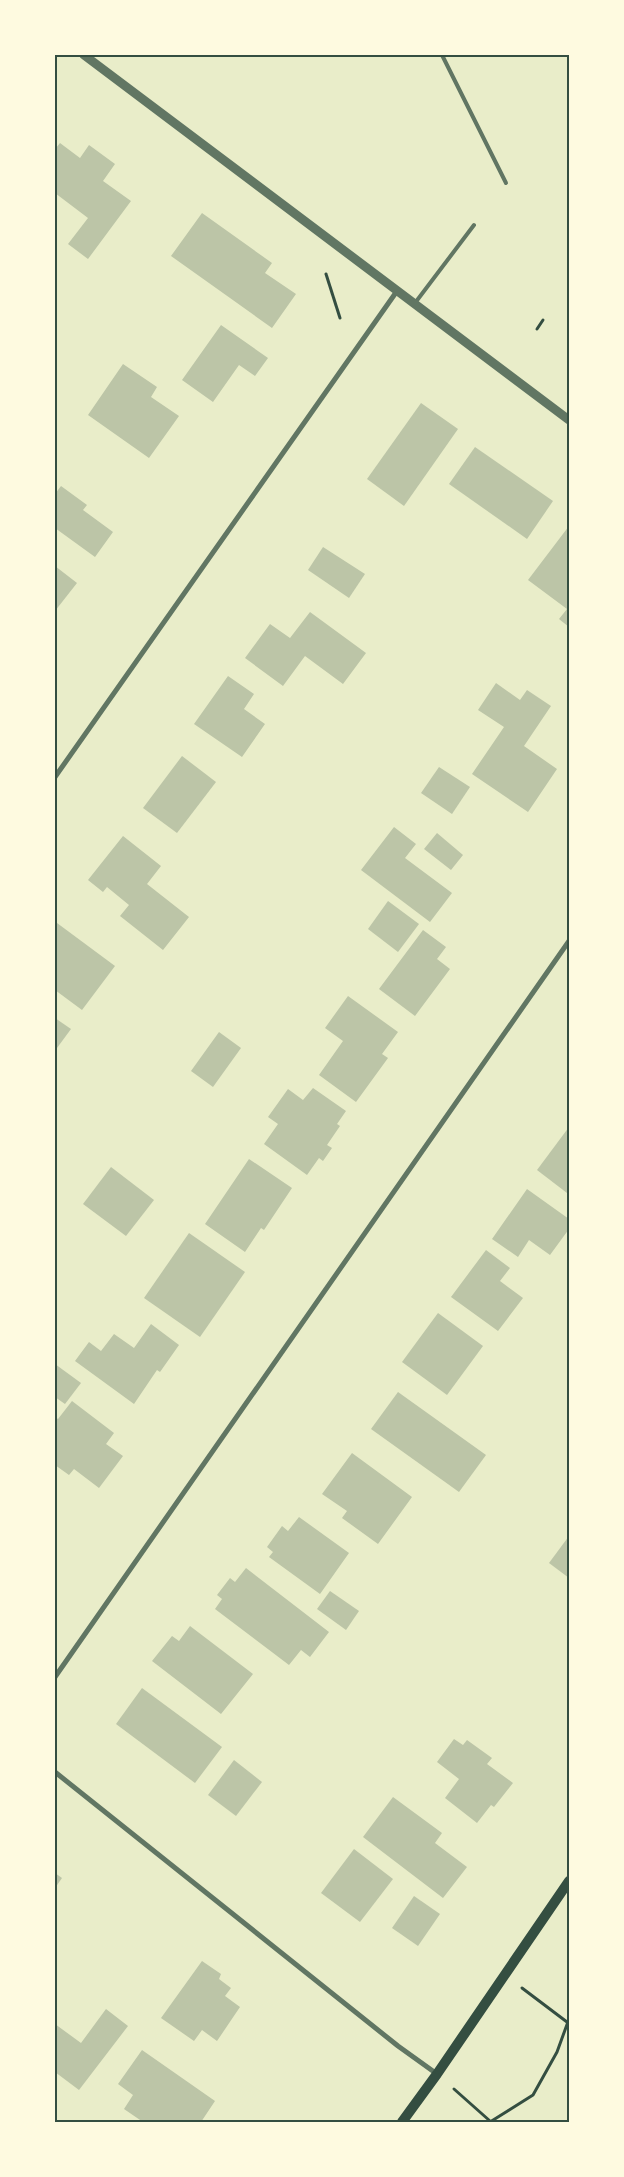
<svg xmlns="http://www.w3.org/2000/svg" width="624" height="2177" viewBox="0 0 624 2177" font-family="Commissioner,sans-serif">
<rect width="100%" height="100%" fill="#e9edc9"/>
<!-- building -->
<g fill="#bcc5a7">
<path d="M60 143 80 158 89 145 115 164 103 181 131 201 88 259 68 244 88 218 55 193V147L56 148Z"/>
<path d="M202 213 272 263 265 273 296 294 272 328 171 256Z"/>
<path d="M221 325 268 358 255 376 239 365 213 402 182 380Z"/>
<path d="M123 364 157 387 151 397 179 416 149 458 88 415Z"/>
<path d="M421 403 458 429 404 506 367 479Z"/>
<path d="M475 447 553 501 527 539 449 484Z"/>
<path d="M61 486 87 505 83 510 113 532 95 557 55 528V494Z"/>
<path d="M569 526V627L559 619 567 609 528 580Z"/>
<path d="M323 547 365 574 349 598 308 570Z"/>
<path d="M55 566 77 583 55 611Z"/>
<path d="M310 612 366 653 343 684 305 656 283 686 245 658 270 624 290 638Z"/>
<path d="M228 676 254 694 244 709 265 724 242 757 194 724Z"/>
<path d="M496 683 520 700 527 690 551 706 524 746 557 769 528 812 472 774 504 727 478 710Z"/>
<path d="M182 756 216 782 177 833 143 808Z"/>
<path d="M439 767 470 787 452 814 421 793Z"/>
<path d="M394 827 416 844 405 858 452 893 430 922 361 870Z"/>
<path d="M437 833 463 855 451 870 424 849Z"/>
<path d="M123 836 161 866 147 884 189 917 163 950 120 916 129 905 107 887 103 892 88 880Z"/>
<path d="M388 901 419 924 398 952 368 929Z"/>
<path d="M57 923 115 966 82 1010 55 990V925Z"/>
<path d="M423 930 446 947 437 959 450 969 415 1016 379 989Z"/>
<path d="M348 996 398 1032 382 1054 388 1058 356 1102 319 1075 343 1041 325 1028Z"/>
<path d="M55 1018 71 1029 57 1048 55 1046Z"/>
<path d="M219 1032 241 1048 213 1087 191 1071Z"/>
<path d="M313 1088 346 1111 337 1124 340 1126 327 1145 332 1148 323 1161 319 1158 307 1175 264 1144 278 1124 268 1117 288 1089 303 1100Z"/>
<path d="M569 1127V1189L567 1193 537 1170Z"/>
<path d="M249 1159 292 1188 264 1230 261 1228 245 1252 205 1224Z"/>
<path d="M111 1167 154 1200 126 1236 83 1204Z"/>
<path d="M527 1189 569 1219V1229L550 1255 529 1240 518 1257 492 1239Z"/>
<path d="M189 1233 245 1272 200 1337 144 1298Z"/>
<path d="M486 1250 510 1268 500 1281 523 1298 498 1331 451 1297Z"/>
<path d="M438 1313 483 1346 447 1395 402 1362Z"/>
<path d="M151 1324 179 1345 160 1372 157 1370 134 1404 75 1361 89 1342 101 1351 114 1334 134 1348Z"/>
<path d="M55 1364 81 1383 65 1404 55 1397Z"/>
<path d="M398 1392 486 1455 459 1492 371 1429Z"/>
<path d="M72 1401 114 1433 106 1444 123 1456 99 1488 74 1469 69 1475 55 1465V1417L58 1419Z"/>
<path d="M352 1453 412 1497 378 1544 342 1518 347 1511 322 1494Z"/>
<path d="M299 1517 349 1553 320 1594 269 1557 273 1552 267 1547 282 1526 288 1531Z"/>
<path d="M569 1536V1578L549 1563Z"/>
<path d="M246 1568 329 1632 310 1657 301 1650 289 1665 215 1609 222 1599 217 1595 230 1578 235 1582Z"/>
<path d="M330 1591 359 1611 346 1630 317 1609Z"/>
<path d="M190 1626 253 1674 221 1714 152 1661 172 1636 179 1641Z"/>
<path d="M142 1688 222 1747 195 1783 116 1724Z"/>
<path d="M454 1739 463 1745 467 1740 492 1758 487 1764 513 1783 494 1807 491 1805 477 1823 445 1798 459 1779 437 1762Z"/>
<path d="M234 1760 262 1782 236 1816 208 1795Z"/>
<path d="M393 1797 442 1833 435 1843 467 1867 443 1898 363 1837Z"/>
<path d="M354 1849 393 1879 360 1922 321 1893Z"/>
<path d="M55 1873 62 1878 55 1888Z"/>
<path d="M414 1896 440 1914 418 1946 392 1928Z"/>
<path d="M202 1961 221 1974 219 1979 231 1988 225 1996 240 2007 217 2041 202 2030 194 2041 161 2018Z"/>
<path d="M106 2009 128 2026 79 2090 55 2072V2024L81 2043Z"/>
<path d="M142 2050 215 2101 201 2122H143L124 2109 133 2095 118 2084Z"/>
</g>
<g fill="none" stroke-linecap="round" stroke-linejoin="round">
<!-- path -->
<g stroke="#344e41" stroke-width="3">
<path d="M326 274 340 318"/>
<path d="M537 329 543 320"/>
<path d="M522 1988 567 2022"/>
<path d="M454 2089 490 2121"/>
<path d="M490 2122 533 2095 557 2052 569 2019"/>
</g>
<!-- service -->
<g stroke="#617663" stroke-width="4">
<path d="M442 55 506 183"/>
<path d="M415 303 474 225"/>
</g>
<!-- minor -->
<g stroke="#617663" stroke-width="5">
<path d="M55 777 397 291"/>
<path d="M55 1677 569 941"/>
<path d="M55 1772 398 2046 437 2074"/>
</g>
<!-- tertiary -->
<path stroke="#617663" stroke-width="9" d="M84 55 569 420"/>
<!-- secondary -->
<path stroke="#344e41" stroke-width="10" d="M402 2122 437 2074 569 1881"/>
</g>
<!-- border -->
<rect width="624" height="2177" fill="none" stroke="#fefae0" stroke-width="112"/>
<rect x="56" y="56" width="512" height="2065" fill="none" stroke="#344e41" stroke-width="2"/>
</svg>
